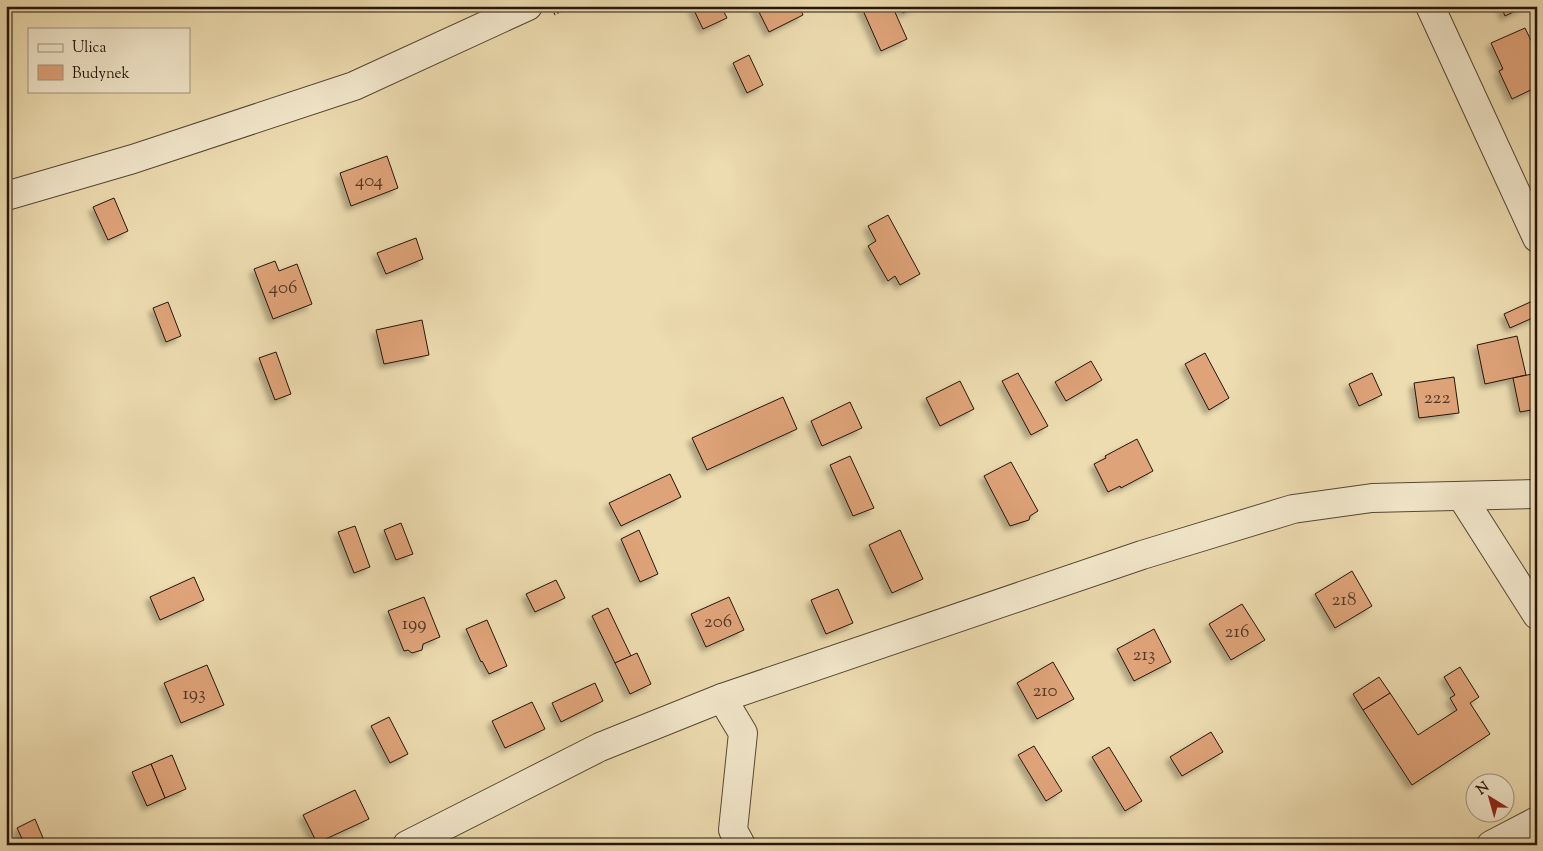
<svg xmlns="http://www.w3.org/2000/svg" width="1543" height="851" viewBox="0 0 1543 851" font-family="'Sorts Mill Goudy',serif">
<defs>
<filter id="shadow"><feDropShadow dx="-4.5" dy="4.5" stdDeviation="2.5" flood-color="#0004"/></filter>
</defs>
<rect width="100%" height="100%" fill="#eddcb0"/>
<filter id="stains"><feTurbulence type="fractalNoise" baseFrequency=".004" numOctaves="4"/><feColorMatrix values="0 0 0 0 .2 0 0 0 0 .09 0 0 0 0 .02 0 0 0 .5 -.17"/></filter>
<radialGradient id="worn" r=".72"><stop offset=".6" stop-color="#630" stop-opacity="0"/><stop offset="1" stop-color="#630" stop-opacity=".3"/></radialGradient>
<!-- building -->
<g fill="#dfa379" stroke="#24150b" filter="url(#shadow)">
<path d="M692 6H721L727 18 703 29Z"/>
<path d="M756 6H799L803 15 769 32Z"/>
<path d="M861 6H917L903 13 900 7 894 10 907 39 881 51Z"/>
<path d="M1501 6H1526L1505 16Z"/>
<path d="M1525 28 1537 53V87L1512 99 1499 71 1503 69 1491 43Z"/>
<path d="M749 55 763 85 747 93 733 63Z"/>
<path d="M387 156 398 188 351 206 340 173Z"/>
<path d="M114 198 128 231 108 240 93 207Z"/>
<path d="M888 215 920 274 900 285 895 276 888 281 868 246 876 241 868 226Z"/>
<path d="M416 238 423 259 386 274 377 253Z"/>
<path d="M275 261 279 271 297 264 312 304 273 319 254 269Z"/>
<path d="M1537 299V316L1510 328 1504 314Z"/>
<path d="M168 302 181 336 166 342 153 308Z"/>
<path d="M422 320 429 355 384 364 376 330Z"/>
<path d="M1517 336 1526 375 1485 384 1477 345Z"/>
<path d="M276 352 291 394 275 400 259 358Z"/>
<path d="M1205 353 1229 398 1209 410 1185 364Z"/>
<path d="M1091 361 1102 380 1066 401 1055 382Z"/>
<path d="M1018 373 1048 426 1031 435 1002 381Z"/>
<path d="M1372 373 1382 395 1359 406 1349 384Z"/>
<path d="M1537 373V409L1520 412 1513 378Z"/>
<path d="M1454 377 1459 413 1419 418 1414 383Z"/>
<path d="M960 381 974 409 940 426 926 398Z"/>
<path d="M783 397 797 429 707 470 692 438Z"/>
<path d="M850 402 862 428 822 446 811 421Z"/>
<path d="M1137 439 1153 471 1121 488 1120 486 1108 492 1094 464 1106 458 1105 456Z"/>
<path d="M850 456 874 508 853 516 830 465Z"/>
<path d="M1011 462 1038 511 1030 516 1029 520 1010 526 984 476Z"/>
<path d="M670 474 681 497 621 526 609 503Z"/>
<path d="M401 523 413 554 396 560 384 530Z"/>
<path d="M355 526 370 567 354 573 338 532Z"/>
<path d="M639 530 658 574 640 582 621 539Z"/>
<path d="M900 530 923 579 892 593 869 545Z"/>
<path d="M1352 571 1372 606 1335 628 1315 594Z"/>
<path d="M194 577 204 600 160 620 150 597Z"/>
<path d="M556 580 565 598 535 612 526 594Z"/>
<path d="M838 589 853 623 826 634 811 600Z"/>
<path d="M424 597 440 637 423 644 422 650 412 653 408 650 404 651 388 611Z"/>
<path d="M729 597 744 630 706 647 691 614Z"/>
<path d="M1242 604 1265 640 1231 660 1209 624Z"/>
<path d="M608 608 631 656 615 663 592 616Z"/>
<path d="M487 620 507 666 489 674 482 661 481 662 466 629Z"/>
<path d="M1154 629 1171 662 1134 681 1117 649Z"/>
<path d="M637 653 651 684 630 694 615 663Z"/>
<path d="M1053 662 1074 699 1037 719 1017 683Z"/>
<path d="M207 665 224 705 181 723 164 683Z"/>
<path d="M1460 667 1479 697 1470 703 1490 734 1412 785 1363 710 1390 693 1418 735 1457 710 1450 698 1455 695 1444 677Z"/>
<path d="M1379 677 1390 693 1363 710 1353 694Z"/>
<path d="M595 683 603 701 561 722 552 703Z"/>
<path d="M532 702 545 729 505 748 492 721Z"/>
<path d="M389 717 408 754 390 763 371 726Z"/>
<path d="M1211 732 1223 752 1182 776 1170 757Z"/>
<path d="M1034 746 1062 791 1046 801 1018 755Z"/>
<path d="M1109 747 1142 801 1125 811 1092 757Z"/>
<path d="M172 755 186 789 165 798 151 764Z"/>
<path d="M151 764 165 798 147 806 132 772Z"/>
<path d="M355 790 369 819 317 843 303 815Z"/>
<path d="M35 819 46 845H25L17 828Z"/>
</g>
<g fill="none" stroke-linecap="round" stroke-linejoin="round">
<!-- minor casing -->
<g stroke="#564734" stroke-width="30">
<g id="minor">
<path d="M1430 6 1537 238"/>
<path d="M6 196 133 159 354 86 528 6"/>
<path d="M1462 497 1537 615"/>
<path d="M722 698 743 733 733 830 741 845"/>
<path d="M407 845 600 747 722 698 1142 555 1293 509 1372 498 1537 494"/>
<path d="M1491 845 1537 821"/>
</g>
</g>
<!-- path -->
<path stroke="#24150b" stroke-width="3" stroke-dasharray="1 2.5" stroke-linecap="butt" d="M554 14 572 6"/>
<!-- minor -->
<use href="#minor" stroke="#f3e8cc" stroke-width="28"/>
</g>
<g text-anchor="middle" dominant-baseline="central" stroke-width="5" stroke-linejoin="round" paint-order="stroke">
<!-- number labels -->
<g font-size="19" fill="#533826">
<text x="369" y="181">404</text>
<text x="283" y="288">406</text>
<text x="1437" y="398">222</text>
<text x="1344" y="600">218</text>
<text x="718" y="622">206</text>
<text x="414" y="624">199</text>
<text x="1237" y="632">216</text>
<text x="1144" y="655">213</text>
<text x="1045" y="691">210</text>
<text x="194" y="694">193</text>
</g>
</g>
<!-- margin -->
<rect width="1543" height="851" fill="none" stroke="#eddcb0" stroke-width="25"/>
<rect x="8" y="8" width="1528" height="836" fill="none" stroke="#24150b" stroke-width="2.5"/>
<rect x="12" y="12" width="1518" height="826" fill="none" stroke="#24150b"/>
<!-- legend -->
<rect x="28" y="28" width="162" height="65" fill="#f3e8cc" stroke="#a0947f"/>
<rect x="38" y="44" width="25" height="8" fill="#f3e8cc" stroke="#a0947f"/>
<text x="72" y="52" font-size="15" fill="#24150b">Ulica</text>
<rect x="38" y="65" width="25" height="15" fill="#dfa379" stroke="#a0947f"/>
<text x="72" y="78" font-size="15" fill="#24150b">Budynek</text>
<!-- north arrow -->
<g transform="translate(1490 798) rotate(323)"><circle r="24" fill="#f3e8cc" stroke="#a0947f"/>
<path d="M0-4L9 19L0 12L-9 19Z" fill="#8f2418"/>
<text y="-8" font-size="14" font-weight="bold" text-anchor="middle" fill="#24150b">N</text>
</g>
<rect width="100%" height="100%" filter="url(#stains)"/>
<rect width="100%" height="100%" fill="url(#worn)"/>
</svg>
